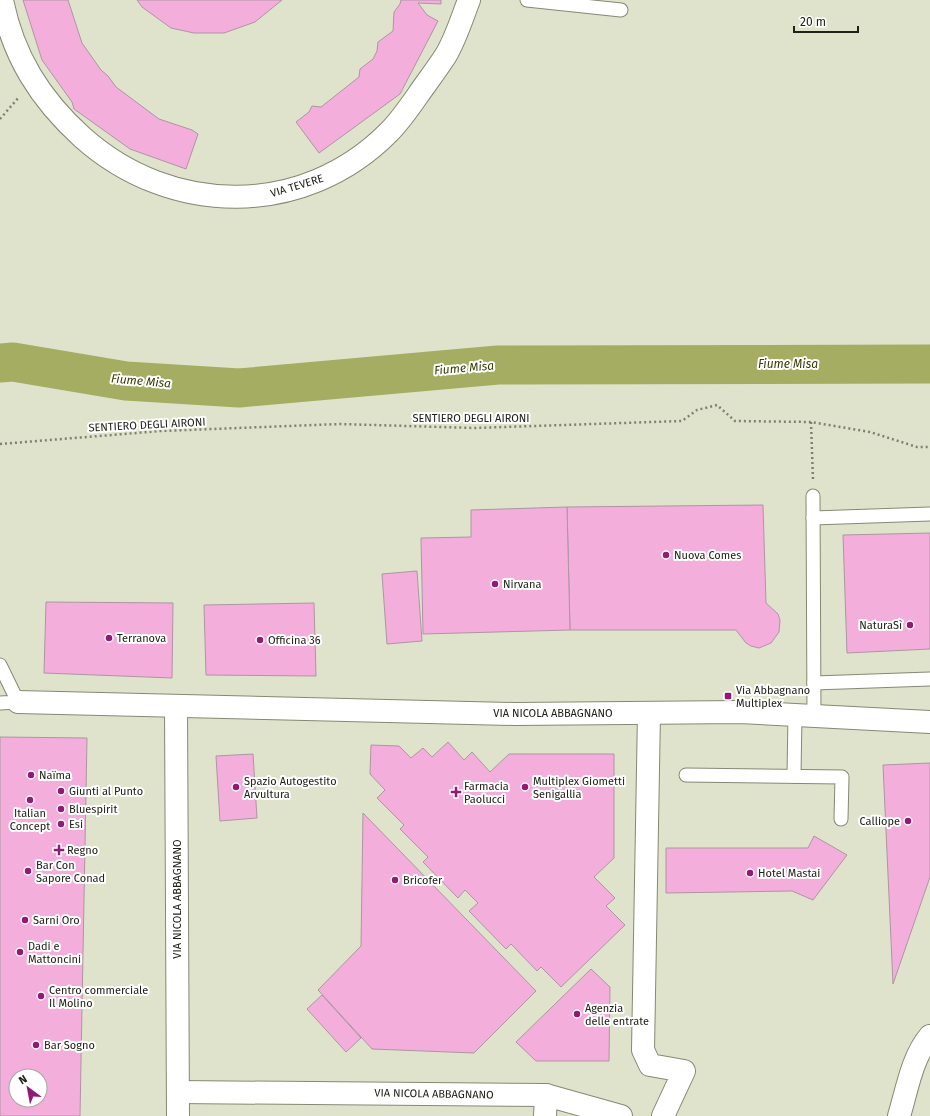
<svg xmlns="http://www.w3.org/2000/svg" width="930" height="1116" viewBox="0 0 930 1116" font-family="'Fira Sans',sans-serif">
<rect width="100%" height="100%" fill="#dfe3cb"/>
<g fill="none" stroke-linecap="round" stroke-linejoin="round">
<!-- river -->
<path stroke="#a4ad61" stroke-width="39" d="M0 363 13 362 126 381 239 388 498 365 930 364"/>
</g>
<!-- building -->
<g fill="#f4aedc" stroke="#ac96a3" fill-rule="evenodd">
<path d="M23 0H68L82 43 101 70 108 76 116 87 159 119 192 130 198 134 186 169 130 149 74 109 72 102 42 60Z"/>
<path d="M137 0H282L255 22 224 33H194L171 28 142 7Z"/>
<path d="M401 0H441V4L418 3 427 15 438 21 400 94 319 153 296 122 309 112 312 106 321 107 359 77 360 69 373 59 377 51 378 42 393 31 394 12 400 4Z"/>
<path d="M763 505 766 603 778 614 780 620 779 632 771 643 759 648 751 646 746 643 736 630H570L567 507Z"/>
<path d="M567 507 570 630 423 634 421 538 471 537V510Z"/>
<path d="M930 533V649L847 653 843 535Z"/>
<path d="M417 571 422 641 387 644 382 574Z"/>
<path d="M46 602 173 603 172 678 44 673Z"/>
<path d="M314 603 316 676 206 675 204 605Z"/>
<path d="M0 737 87 738 80 1116H0ZM16 1076H40V1100H16Z"/>
<path d="M448 742 464 760 472 752 490 772 509 754H614V858L594 877 615 898 606 906 625 925 561 987 541 967 537 971 511 944 506 949 469 911 478 903 465 890 458 898 423 862 428 857 400 829 404 825 377 798 385 790 370 774 371 745 399 746 411 758 423 748 432 757Z"/>
<path d="M253 754 257 818 220 821 216 756Z"/>
<path d="M930 763V877L893 984 883 765Z"/>
<path d="M363 813 536 991 474 1053 372 1049 318 990 361 946Z"/>
<path d="M814 836 847 855 813 900 792 891 666 893V848H808Z"/>
<path d="M591 969 610 987 609 1061H536L516 1042Z"/>
<path d="M322 995 361 1038 346 1052 307 1009Z"/>
</g>
<g fill="none" stroke-linecap="round" stroke-linejoin="round">
<!-- lane casing -->
<g stroke="#858973" stroke-width="15">
<g id="lane">
<path d="M527 0 621 10"/>
<path d="M813 496 814 716"/>
<path d="M813 518 930 514"/>
<path d="M0 665 18 702 0 703"/>
<path d="M814 683 930 679"/>
<path d="M686 775 842 777 841 819"/>
<path d="M794 776 795 715"/>
</g>
</g>
<!-- street casing -->
<g stroke="#858973" stroke-width="24">
<g id="street">
<path d="M2 0C13 56 40 99 82 137 171 217 304 218 389 132 400 121 409 108 418 95 427 82 437 69 446 55 456 38 462 18 469 0"/>
<path d="M18 702 515 714 740 712 930 722"/>
<path d="M176 706 178 1116"/>
<path d="M649 713 643 1050 650 1065 684 1071 663 1116"/>
<path d="M178 1092 546 1095"/>
<path d="M545 1116 546 1095 621 1116"/>
</g>
</g>
<!-- secondary casing -->
<g stroke="#858973" stroke-width="24">
<path id="secondary" d="M899 1116C907 1090 912 1057 930 1036"/>
</g>
<!-- path -->
<g stroke="#7e8170" stroke-width="2.5" stroke-dasharray="2 3" stroke-linecap="butt">
<path d="M0 119 19 97"/>
<path d="M811 422 813 480"/>
<path d="M0 444 161 431 340 424 474 428 682 421 697 410 717 405 735 421 811 422 870 432 917 447H930"/>
</g>
<!-- lane -->
<use href="#lane" stroke="#fff" stroke-width="13"/>
<!-- street -->
<use href="#street" stroke="#fff" stroke-width="22"/>
<!-- secondary -->
<use href="#secondary" stroke="#fff" stroke-width="22"/>
</g>
<!-- markers -->
<g fill="#931976" stroke="#fff" stroke-width="1.5">
<circle cx="666" cy="555" r="4"/>
<circle cx="495" cy="584" r="4"/>
<circle cx="910" cy="625" r="4"/>
<circle cx="109" cy="638" r="4"/>
<circle cx="260" cy="640" r="4"/>
<rect x="724" y="692" width="8" height="8" rx="2"/>
<circle cx="31" cy="775" r="4"/>
<circle cx="236" cy="787" r="4"/>
<circle cx="525" cy="787" r="4"/>
<circle cx="61" cy="791" r="4"/>
<path d="M454 786h4v4h4v4h-4v4h-4v-4h-4v-4h4z"/>
<circle cx="30" cy="800" r="4"/>
<circle cx="61" cy="809" r="4"/>
<circle cx="908" cy="821" r="4"/>
<circle cx="61" cy="824" r="4"/>
<path d="M57 844h4v4h4v4h-4v4h-4v-4h-4v-4h4z"/>
<circle cx="28" cy="871" r="4"/>
<circle cx="750" cy="873" r="4"/>
<circle cx="395" cy="880" r="4"/>
<circle cx="25" cy="920" r="4"/>
<circle cx="20" cy="952" r="4"/>
<circle cx="41" cy="996" r="4"/>
<circle cx="577" cy="1014" r="4"/>
<circle cx="36" cy="1045" r="4"/>
</g>
<g text-anchor="middle" dominant-baseline="central" stroke-width="4" stroke-linejoin="round" paint-order="stroke">
<!-- street labels -->
<g font-size="11" fill="#202118" stroke="#fff">
<text transform="translate(297 186) rotate(-17)">VIA TEVERE</text>
<text x="471" y="418">SENTIERO DEGLI AIRONI</text>
<text transform="translate(147 425) rotate(-3)">SENTIERO DEGLI AIRONI</text>
<text x="553" y="713">VIA NICOLA ABBAGNANO</text>
<text transform="translate(177 899) rotate(-90)">VIA NICOLA ABBAGNANO</text>
<text transform="translate(434 1094) rotate(1)">VIA NICOLA ABBAGNANO</text>
</g>
<!-- poi labels -->
<g font-size="11" fill="#202118" stroke="#fff" text-anchor="start">
<text x="674" y="555">Nuova Comes</text>
<text x="503" y="584">Nirvana</text>
<text x="902" y="625" text-anchor="end">NaturaSì</text>
<text x="117" y="638">Terranova</text>
<text x="268" y="640">Officina 36</text>
<text x="736" y="690">Via Abbagnano<tspan x="736" dy="13">Multiplex</tspan></text>
<text x="39" y="775">Naïma</text>
<text x="244" y="781">Spazio Autogestito<tspan x="244" dy="13">Arvultura</tspan></text>
<text x="533" y="781">Multiplex Giometti<tspan x="533" dy="13">Senigallia</tspan></text>
<text x="464" y="786">Farmacia<tspan x="464" dy="13">Paolucci</tspan></text>
<text x="69" y="791">Giunti al Punto</text>
<text x="69" y="809">Bluespirit</text>
<text x="30" y="813" text-anchor="middle">Italian<tspan x="30" dy="13">Concept</tspan></text>
<text x="900" y="821" text-anchor="end">Calliope</text>
<text x="69" y="824">Esi</text>
<text x="67" y="850">Regno</text>
<text x="36" y="865">Bar Con<tspan x="36" dy="13">Sapore Conad</tspan></text>
<text x="758" y="873">Hotel Mastai</text>
<text x="403" y="880">Bricofer</text>
<text x="33" y="920">Sarni Oro</text>
<text x="28" y="946">Dadi e<tspan x="28" dy="13">Mattoncini</tspan></text>
<text x="49" y="990">Centro commerciale<tspan x="49" dy="13">Il Molino</tspan></text>
<text x="585" y="1008">Agenzia<tspan x="585" dy="13">delle entrate</tspan></text>
<text x="44" y="1045">Bar Sogno</text>
</g>
<!-- water labels -->
<g font-size="12" font-style="italic" fill="#363b00" stroke="#fff">
<text x="788" y="364">Fiume Misa</text>
<text transform="translate(464 368) rotate(-5)">Fiume Misa</text>
<text transform="translate(141 381) rotate(5)">Fiume Misa</text>
</g>
</g>
<!-- north arrow -->
<g transform="translate(28 1088) rotate(328)"><circle r="19" fill="#ffffff" stroke="#a6a6a3"/>
<path d="M0-3L7 15L0 10L-7 15Z" fill="#931976"/>
<text y="-6" font-size="11" font-weight="bold" text-anchor="middle" fill="#202118">N</text>
</g>
<!-- scale -->
<path d="M794 26v6h64v-6" fill="none" stroke="#202118" stroke-width="2"/>
<text x="800" y="26" font-size="12" fill="#202118" stroke="#ffffff" stroke-width="3" paint-order="stroke">20 m</text>
</svg>
